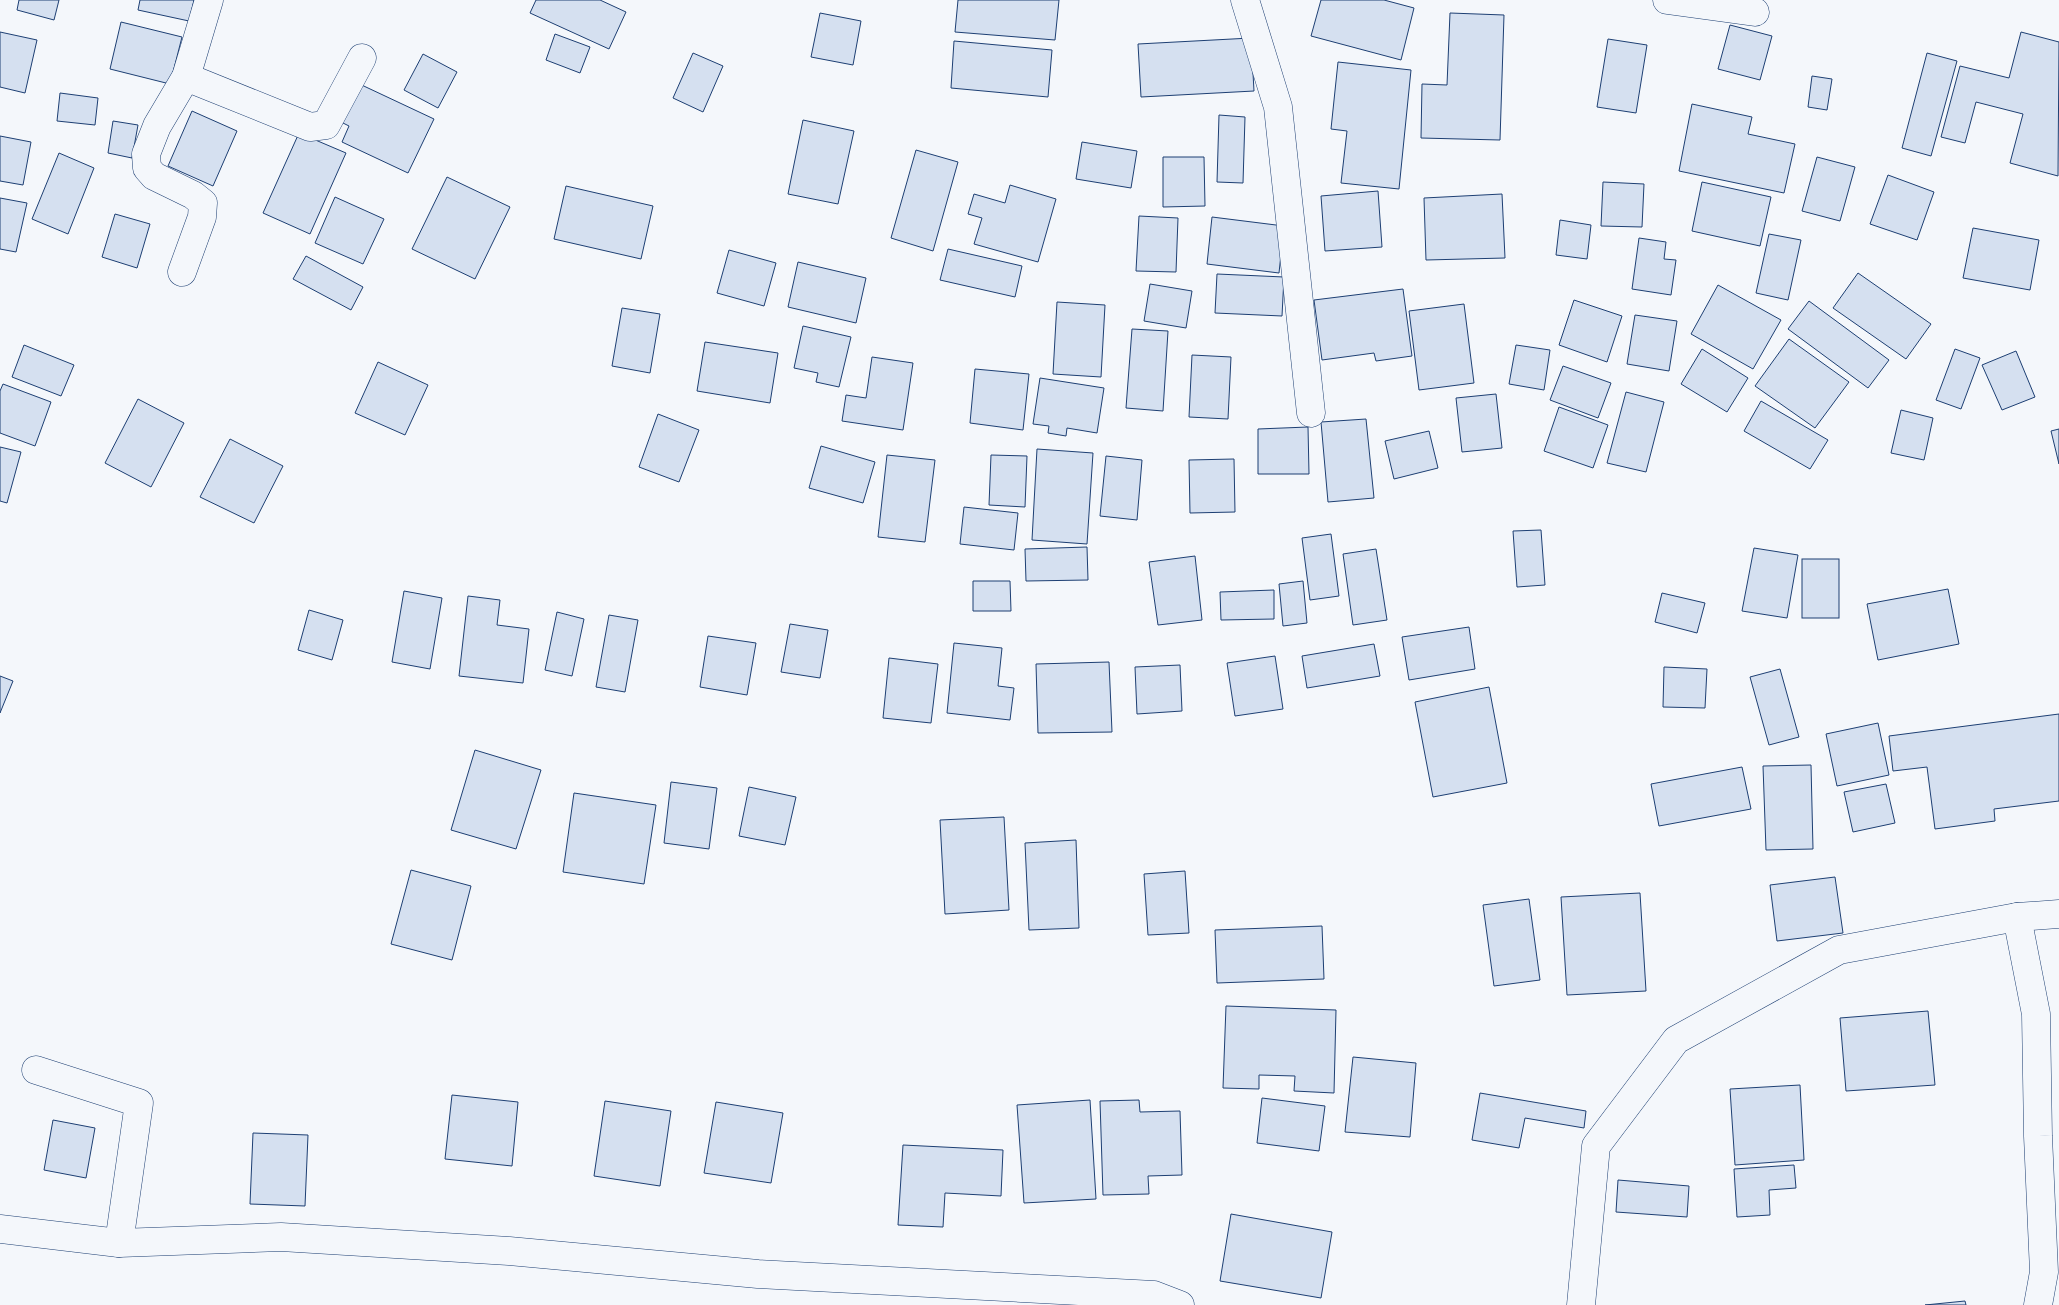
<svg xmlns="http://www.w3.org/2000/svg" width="2059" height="1305" viewBox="0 0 2059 1305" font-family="Cabin,sans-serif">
<rect width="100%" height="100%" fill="#f4f7fb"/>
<!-- building -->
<g fill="#d5e0f0" stroke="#1d3f73">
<path d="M19 0H59L54 20 17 10Z"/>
<path d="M140 0H194L189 21 138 10Z"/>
<path d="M536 0H600L626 12 609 49 530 13Z"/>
<path d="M958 0H1059L1055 40 955 32Z"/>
<path d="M1321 0H1384L1414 8 1401 60 1311 36Z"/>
<path d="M820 13 861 21 853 65 811 57Z"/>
<path d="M1450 13 1504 15 1500 140 1421 138 1422 84 1447 85Z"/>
<path d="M121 22 182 37 170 84 110 69Z"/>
<path d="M1730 25 1772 36 1760 80 1718 69Z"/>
<path d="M0 32 37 40 25 93 0 87Z"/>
<path d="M2021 32 2059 42 2058 176 2010 163 2023 114 1976 102 1965 143 1941 137 1960 66 2009 78Z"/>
<path d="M555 34 590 47 580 73 546 60Z"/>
<path d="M1251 38 1254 91 1141 97 1138 44Z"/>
<path d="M1608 39 1647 45 1636 113 1597 107Z"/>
<path d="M954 41 1052 50 1048 97 951 88Z"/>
<path d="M693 53 723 66 703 112 673 98Z"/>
<path d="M1927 53 1957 61 1931 156 1902 148Z"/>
<path d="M423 54 457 72 438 108 404 90Z"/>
<path d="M1338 62 1411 70 1399 189 1341 183 1347 131 1331 129Z"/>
<path d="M1812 76 1832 79 1827 110 1808 107Z"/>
<path d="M351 80 434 119 408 173 342 142 349 126 333 118Z"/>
<path d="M60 93 98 98 95 125 57 121Z"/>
<path d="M1692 104 1752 117 1748 134 1795 144 1784 193 1679 171Z"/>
<path d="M192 111 237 131 213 186 168 166Z"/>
<path d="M1219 115 1245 117 1243 183 1217 182Z"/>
<path d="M803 120 854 131 838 204 788 194Z"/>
<path d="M113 121 138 125 132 158 108 153Z"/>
<path d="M299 133 346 153 310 234 263 213Z"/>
<path d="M0 136 31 142 23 185 0 181Z"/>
<path d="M1082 142 1137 151 1131 188 1076 179Z"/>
<path d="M916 150 958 162 933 251 891 238Z"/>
<path d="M59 153 94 168 68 234 32 219Z"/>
<path d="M1163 157H1204L1205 206 1163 207Z"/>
<path d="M1817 157 1855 167 1840 221 1802 211Z"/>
<path d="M1888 175 1934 192 1917 240 1870 224Z"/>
<path d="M447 177 510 207 475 279 412 249Z"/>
<path d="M1603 182 1644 184 1642 227 1601 226Z"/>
<path d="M1702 182 1771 197 1760 246 1692 231Z"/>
<path d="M1010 185 1056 199 1038 262 974 244 982 218 968 214 974 194 1005 203Z"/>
<path d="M566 186 653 206 641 259 554 239Z"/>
<path d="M1378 191 1382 247 1325 251 1321 196Z"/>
<path d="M1502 194 1505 258 1426 260 1424 198Z"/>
<path d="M335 197 384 219 363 264 315 243Z"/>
<path d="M0 198 27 203 16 252 0 249Z"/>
<path d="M115 214 150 224 137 268 102 257Z"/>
<path d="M1139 216 1178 218 1176 272 1136 271Z"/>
<path d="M1212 217 1284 226 1279 273 1207 264Z"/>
<path d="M1560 220 1591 225 1587 259 1556 255Z"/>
<path d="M1973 228 2039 240 2030 290 1963 278Z"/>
<path d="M1769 234 1801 240 1788 300 1756 293Z"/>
<path d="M1639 238 1666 242 1664 259 1676 260 1671 295 1632 289Z"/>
<path d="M948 249 1022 266 1015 297 940 280Z"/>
<path d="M729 250 776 263 764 306 717 293Z"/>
<path d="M306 256 363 287 351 310 293 279Z"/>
<path d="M798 262 866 278 856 323 788 307Z"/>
<path d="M1858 273 1931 324 1906 359 1833 308Z"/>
<path d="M1217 274 1284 277 1282 316 1215 313Z"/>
<path d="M1150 284 1192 291 1186 328 1144 321Z"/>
<path d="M1718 285 1781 320 1753 369 1691 334Z"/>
<path d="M1403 289 1412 356 1376 361 1374 353 1322 360 1314 300Z"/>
<path d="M1574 300 1622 316 1607 362 1559 345Z"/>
<path d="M1809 301 1889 360 1868 388 1788 329Z"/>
<path d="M1057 302 1105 305 1101 377 1053 374Z"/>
<path d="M1464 304 1474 383 1419 390 1409 311Z"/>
<path d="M622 308 660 314 650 373 612 366Z"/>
<path d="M1635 315 1677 321 1669 371 1627 364Z"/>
<path d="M803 326 851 337 839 387 816 382 818 373 794 368Z"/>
<path d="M1132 329 1168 331 1163 411 1126 408Z"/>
<path d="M1789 339 1849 382 1815 428 1755 386Z"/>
<path d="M705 342 778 353 770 403 697 391Z"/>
<path d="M24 345 74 365 61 396 12 377Z"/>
<path d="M1516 345 1550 350 1544 390 1509 384Z"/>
<path d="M1702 349 1748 378 1727 412 1681 384Z"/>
<path d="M1955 349 1980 358 1961 409 1936 400Z"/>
<path d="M2016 351 2035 397 2002 410 1982 365Z"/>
<path d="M1192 355 1231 357 1228 419 1189 417Z"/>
<path d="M872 357 913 363 903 430 842 421 846 395 866 398Z"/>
<path d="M378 362 428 385 405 435 355 413Z"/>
<path d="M1563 366 1611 383 1598 418 1550 400Z"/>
<path d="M975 369 1029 374 1023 430 970 423Z"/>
<path d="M1040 378 1104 388 1097 433 1067 428 1066 436 1048 433 1049 426 1033 424Z"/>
<path d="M3 384 51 402 35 446 0 433V391Z"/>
<path d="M1626 392 1664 402 1646 472 1607 463Z"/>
<path d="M1496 394 1502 448 1462 452 1456 398Z"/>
<path d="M138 399 184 423 151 487 105 463Z"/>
<path d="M1761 401 1828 440 1810 469 1744 431Z"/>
<path d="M1559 407 1608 425 1593 468 1544 451Z"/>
<path d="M1901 410 1933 418 1924 460 1891 453Z"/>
<path d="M658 414 699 430 679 482 639 467Z"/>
<path d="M1366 419 1374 498 1328 502 1321 422Z"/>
<path d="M1308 427 1309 474H1258V429Z"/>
<path d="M2059 429V464L2051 431Z"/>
<path d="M1429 431 1438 468 1394 479 1385 441Z"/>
<path d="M230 439 283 466 254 523 200 497Z"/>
<path d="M821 446 875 462 863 503 809 488Z"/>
<path d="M0 447 21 452 7 503 0 501Z"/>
<path d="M1037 449 1093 453 1087 544 1032 540Z"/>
<path d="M887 455 935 460 925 542 878 537Z"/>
<path d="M991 455 1027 456 1025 507 989 505Z"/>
<path d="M1106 456 1142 460 1137 520 1100 516Z"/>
<path d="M1234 459 1235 512 1190 513 1189 460Z"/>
<path d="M964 507 1018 513 1014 550 960 544Z"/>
<path d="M1541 530 1545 585 1517 587 1513 531Z"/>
<path d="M1331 534 1339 596 1310 600 1302 538Z"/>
<path d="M1087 547 1088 580 1026 581 1025 549Z"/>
<path d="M1754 548 1798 555 1787 618 1742 611Z"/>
<path d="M1376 549 1387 620 1353 625 1343 554Z"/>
<path d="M1195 556 1202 620 1158 625 1149 562Z"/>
<rect x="1802" y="559" width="37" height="59"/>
<path d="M973 581H1010L1011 611H973Z"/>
<path d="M1303 581 1307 623 1283 626 1279 584Z"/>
<path d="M1948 589 1959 644 1878 660 1867 604Z"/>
<path d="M1274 590V619L1221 620 1220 592Z"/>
<path d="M404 591 442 598 430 669 392 662Z"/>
<path d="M1662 593 1705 603 1697 633 1655 622Z"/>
<path d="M468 596 500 600 497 625 529 629 523 683 459 676Z"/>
<path d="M309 610 343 620 332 660 298 650Z"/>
<path d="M557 612 584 619 572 676 545 670Z"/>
<path d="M609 615 638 620 625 692 596 687Z"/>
<path d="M790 624 828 630 820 678 781 672Z"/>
<path d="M1469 627 1475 669 1409 680 1402 637Z"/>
<path d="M708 636 756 643 747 695 700 687Z"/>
<path d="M954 643 1002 648 998 686 1014 688 1010 720 947 713Z"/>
<path d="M1374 644 1380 676 1307 688 1302 656Z"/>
<path d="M1275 656 1283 709 1235 716 1227 663Z"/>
<path d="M889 658 938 664 931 723 883 718Z"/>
<path d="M1109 662 1112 732 1038 733 1036 664Z"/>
<path d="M1180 665 1182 711 1137 714 1135 667Z"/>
<path d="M1664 667 1707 669 1705 708 1663 707Z"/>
<path d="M1780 669 1799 737 1769 745 1750 677Z"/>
<path d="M0 676 13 681 0 713Z"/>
<path d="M1489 687 1507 783 1433 797 1415 702Z"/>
<path d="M2059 714V801L1994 809 1995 821 1935 829 1927 767 1893 771 1889 736Z"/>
<path d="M1878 723 1889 775 1837 786 1826 734Z"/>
<path d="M475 750 541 770 516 849 451 830Z"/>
<path d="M1811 765 1813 849 1766 850 1763 766Z"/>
<path d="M1742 767 1751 809 1659 826 1651 784Z"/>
<path d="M671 782 717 788 709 849 664 843Z"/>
<path d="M1886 784 1895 823 1853 832 1844 792Z"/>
<path d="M749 787 796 797 785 845 739 836Z"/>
<path d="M574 793 656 805 644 884 563 872Z"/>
<path d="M1004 817 1009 910 945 914 940 820Z"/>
<path d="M1076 840 1079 928 1029 930 1025 843Z"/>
<path d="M411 870 471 886 452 960 391 944Z"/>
<path d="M1185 871 1189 933 1148 935 1144 874Z"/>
<path d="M1835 877 1843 933 1777 941 1770 885Z"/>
<path d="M1640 893 1646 991 1567 995 1561 897Z"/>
<path d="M1529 899 1540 980 1494 986 1483 905Z"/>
<path d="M1322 926 1324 979 1217 983 1215 930Z"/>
<path d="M1226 1006 1336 1010 1334 1093 1294 1091 1295 1076 1259 1075V1089L1223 1088Z"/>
<path d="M1928 1011 1935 1085 1846 1091 1840 1018Z"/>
<path d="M1353 1057 1416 1063 1410 1137 1345 1132Z"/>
<path d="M1800 1085 1804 1160 1735 1165 1730 1089Z"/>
<path d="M1480 1093 1586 1111 1584 1128 1525 1118 1519 1148 1472 1140Z"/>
<path d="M452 1095 518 1102 512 1166 445 1159Z"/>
<path d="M1262 1098 1325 1106 1319 1151 1257 1143Z"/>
<path d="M1090 1100 1096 1199 1024 1203 1017 1105Z"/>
<path d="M1139 1100 1140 1112 1180 1111 1182 1175 1148 1176 1149 1194 1103 1195 1100 1101Z"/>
<path d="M605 1101 671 1111 660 1186 594 1176Z"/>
<path d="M716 1102 783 1113 771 1183 704 1173Z"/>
<path d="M53 1120 95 1128 86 1178 44 1170Z"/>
<path d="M253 1133 308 1135 305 1206 250 1204Z"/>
<path d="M903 1145 1003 1150 1001 1196 945 1193 943 1227 898 1225Z"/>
<path d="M1794 1165 1796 1188 1769 1190 1770 1215 1737 1217 1734 1169Z"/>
<path d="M1618 1180 1689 1186 1687 1217 1616 1212Z"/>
<path d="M1231 1214 1332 1232 1321 1298 1220 1281Z"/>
<path d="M1965 1301 1966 1305H1925Z"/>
</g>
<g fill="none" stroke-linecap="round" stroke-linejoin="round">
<!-- street casing -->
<g stroke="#1d3f73" stroke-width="29">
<g id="street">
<path d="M1245 0 1278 107 1311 413"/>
<path d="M1667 0 1755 12"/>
<path d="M186 77 310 127 326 125 362 58"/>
<path d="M182 272 202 217 203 203 193 195 154 176 147 168 146 154 157 126 186 77 209 0"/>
<path d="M2017 917 2036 1014 2038 1136 2044 1272 2038 1305"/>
<path d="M36 1070 139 1103 119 1243"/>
<path d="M0 1229 119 1243 281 1237 509 1251 758 1274 1154 1295 1180 1305"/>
<path d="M1581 1305 1596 1146 1676 1040 1839 950 2017 917 2059 914"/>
</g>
</g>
<!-- street -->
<use href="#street" stroke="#f4f7fb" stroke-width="28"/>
</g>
</svg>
